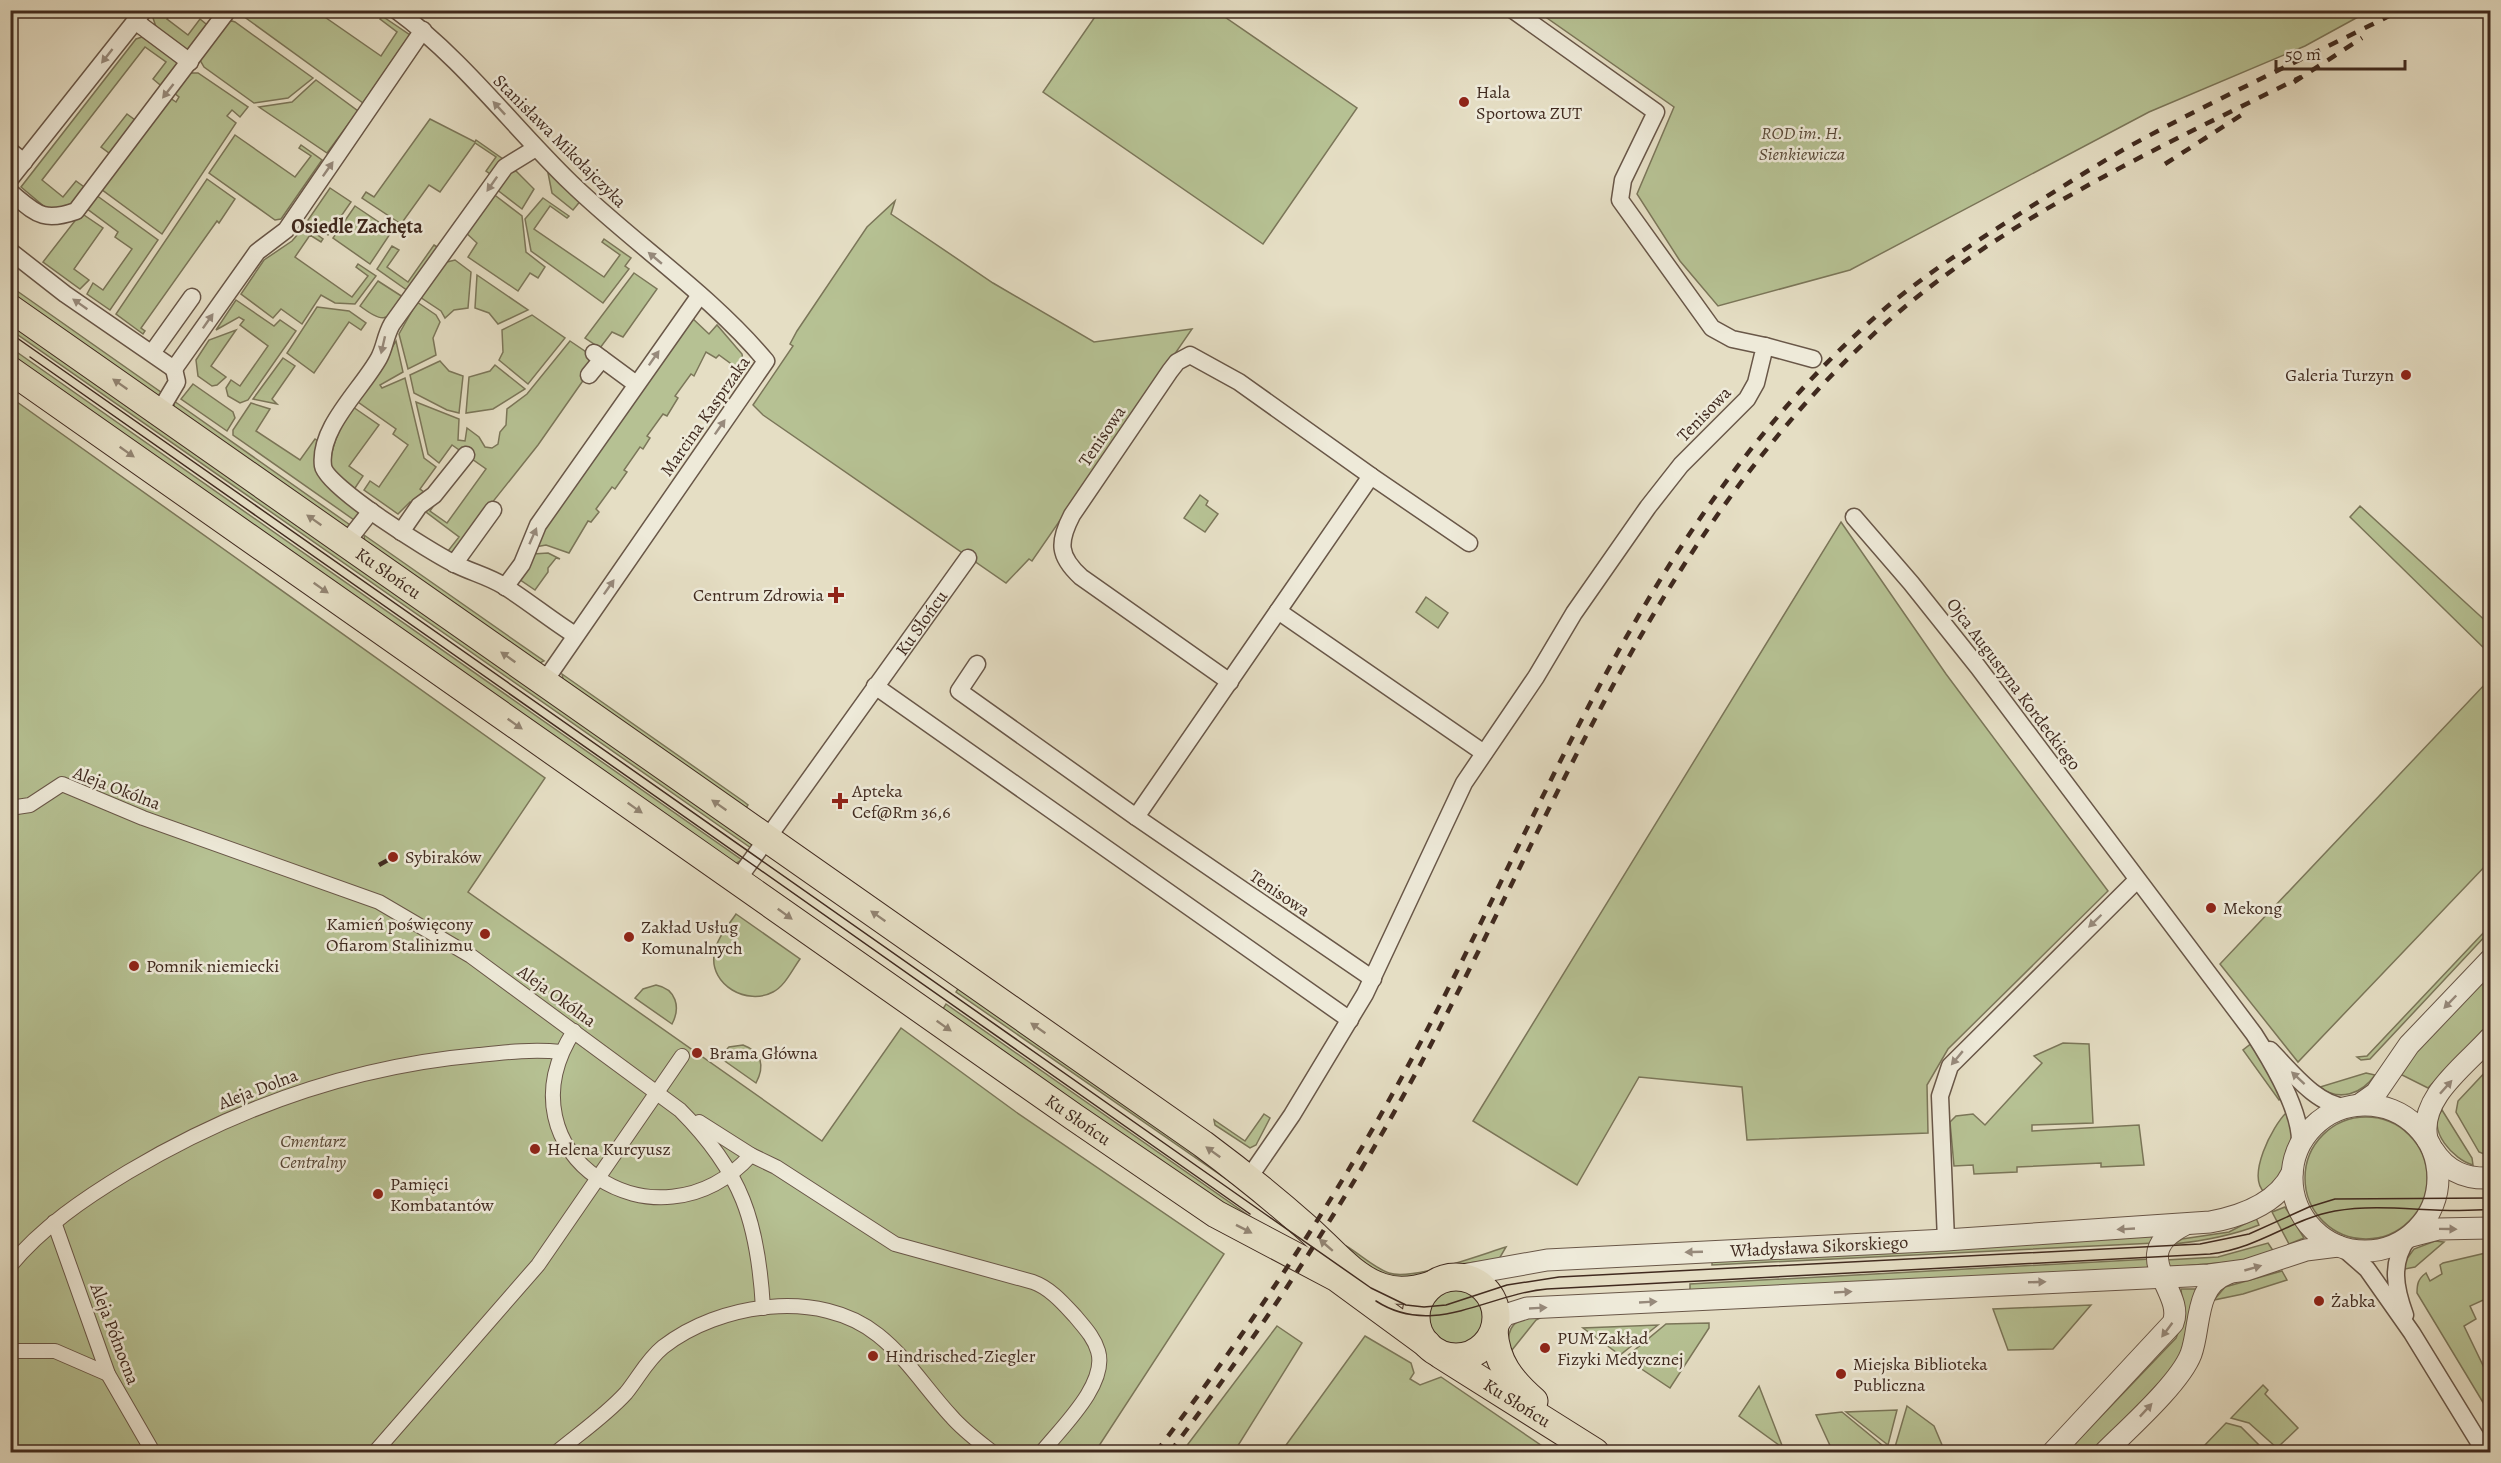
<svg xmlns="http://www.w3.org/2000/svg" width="2501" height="1463" viewBox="0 0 2501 1463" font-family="Alegreya,serif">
<rect width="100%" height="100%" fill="#e5dec4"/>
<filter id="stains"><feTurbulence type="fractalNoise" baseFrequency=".00333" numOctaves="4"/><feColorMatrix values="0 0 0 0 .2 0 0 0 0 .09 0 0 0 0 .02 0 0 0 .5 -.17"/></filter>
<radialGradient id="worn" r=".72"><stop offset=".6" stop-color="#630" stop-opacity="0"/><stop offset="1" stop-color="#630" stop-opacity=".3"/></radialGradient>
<!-- green -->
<g fill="#b6c193" stroke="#7b7659" stroke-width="1.5">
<path d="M158 11H173L167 19 188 35 200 19 211 28 190 50H186L156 27 153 18Z"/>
<path d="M240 11H316L381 56 397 32 380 19 382 16 410 35 363 103 243 16Z"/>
<path d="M1099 11H1216L1357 108 1263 244 1043 92Z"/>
<path d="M1537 11H2369L2305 46 2149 112 1850 270 1718 306 1680 261 1637 194 1674 107Z"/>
<path d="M232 21 235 22 313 78 288 98 254 103 204 67 200 60 228 22Z"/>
<path d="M142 37 179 61 165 89 153 79 166 62 145 47 42 180 63 197 76 181 87 189 66 210 46 208 21 187 136 39Z"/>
<path d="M190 73H198L248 107 240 117 232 110 227 116 236 123 162 234 101 189 170 98 176 102 179 97 174 93Z"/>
<path d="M316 80 358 111 327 153 259 107 292 102Z"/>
<path d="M127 114 139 123 113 156 101 147Z"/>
<path d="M430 119 475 142 476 140 503 159 493 176 486 171 496 157 475 143 440 192 429 185 401 224 362 198 366 192 374 197Z"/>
<path d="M235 135 295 177 311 156 299 148 301 145 322 160 281 219 275 220 209 173Z"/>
<path d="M547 168 582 199 573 210 552 193Z"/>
<path d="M516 171 534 189 522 209 496 189 509 173Z"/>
<path d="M207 179 235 199 219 223 217 221 141 328 145 331 143 334 116 314Z"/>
<path d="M330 188 351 202 328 235 308 220Z"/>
<path d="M492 193 522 216 526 252 545 267 538 278 530 273 518 291 468 257 477 243 464 231Z"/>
<path d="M96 195 158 240 110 310 87 294 93 283 103 290 132 249 115 237 118 232 86 208Z"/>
<path d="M543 198 569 216 567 218 550 206 534 229 604 277 620 255 602 242 604 239 631 258 625 266 629 269 603 303 531 251 525 219Z"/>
<path d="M895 201 891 214 993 283 1094 342 1192 329 1032 561 1029 559 1006 583 763 415 753 405 793 346 790 344 797 331 867 227Z"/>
<path d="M355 206 392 231 370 264 333 238Z"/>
<path d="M81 213 103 228 74 269 89 280 80 289 43 262Z"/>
<path d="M305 226 323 239 321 242 310 235 295 257 352 297 368 276 356 267 358 264 376 276 355 304 335 303 321 295 302 324 281 309 273 318 241 294 264 260 292 241Z"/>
<path d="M434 245 442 250 411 293 377 269 392 246 399 250 387 267 408 282Z"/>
<path d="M455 260 471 272 468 308 454 310 445 318 441 311 420 297 443 263Z"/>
<path d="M634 273 657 289 623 337 612 332 600 348 585 338Z"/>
<path d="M477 275 528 310 498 324 489 313 475 308Z"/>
<path d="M378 281 406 299C386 320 385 325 360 306Z"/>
<path d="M10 286 165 395 159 397 11 298Z"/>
<path d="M236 300 274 326 280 320 296 331 248 400 240 403 228 396 226 388 231 380 240 386 268 346 240 325 244 320 239 317 216 330Z"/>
<path d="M417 302 436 315 440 322 433 338 436 355 408 369 399 334Z"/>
<path d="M317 307 349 311 366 323 361 330 349 322 314 373 287 353Z"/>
<path d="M532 315 565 338 528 384 499 360 503 352 502 330Z"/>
<path d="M10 317 752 841 751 848 11 330Z"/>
<path d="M691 317 709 334 717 325 742 354 744 368 741 371 719 355 716 358 706 352 694 376 691 374 675 396 678 398 667 416 663 414 647 436 650 438 643 449 640 447 624 470 627 472 615 489 612 487 596 509 599 512 591 522 588 521 569 553 546 545 535 547 536 540Z"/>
<path d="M236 330 211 366 226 377 217 385 212 386 198 376 196 360 209 340Z"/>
<path d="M396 341 403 372 380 385 382 388 405 378 424 458 436 467 420 489 428 495 413 505 410 502 398 514 364 490 370 481 379 487 408 445 393 434 396 429 358 402Z"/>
<path d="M570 341 595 358 596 362 538 445 452 553 448 551 459 537 422 509 437 501 430 511 447 523 486 469 452 445 439 463 428 454 416 402 459 419 458 440 465 441 467 428 479 437 485 447 492 448 498 444 500 432 506 425 507 409 527 394Z"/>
<path d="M11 348 742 860 733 865 11 360Z"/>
<path d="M283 358 295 366 272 399 277 404 253 399Z"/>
<path d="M440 361 449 371 463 376 459 413 447 410 414 393 410 375Z"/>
<path d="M495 365 525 389 493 409 466 413 469 377 490 371Z"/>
<path d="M193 384 233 412 235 418 227 431 181 399Z"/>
<path d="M10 397 545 778 468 892 822 1141 901 1028 1016 1112 1224 1254 1095 1452H11Z"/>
<path d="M174 401 353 527 348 529 174 409Z"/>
<path d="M251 403 270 409 256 431 300 460 315 439 321 443 319 446 360 512 357 522 233 435V430Z"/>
<path d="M353 407 379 425 349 466 363 476 353 491 330 470C330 447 340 426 353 407Z"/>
<path d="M1200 495 1208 501 1206 505 1218 514 1205 532 1184 518Z"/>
<path d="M2360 506 2490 625V654L2350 517Z"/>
<path d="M1841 522 1946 674 2108 891 1948 1049 1927 1085 1928 1133 1747 1140 1742 1087 1639 1077 1577 1185 1473 1121Z"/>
<path d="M364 535 544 661 540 663 365 544Z"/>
<path d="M548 553 560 559 556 558 548 568V572L535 590 516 577 533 554Z"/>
<path d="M1426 597 1448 613 1438 628 1416 612Z"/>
<path d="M562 674 743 801 748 805 746 808 563 679Z"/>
<path d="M2487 682 2490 685V861L2298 1062 2220 964Z"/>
<path d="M736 914 800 959C792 970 785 986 773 992 747 1006 710 985 714 955 716 939 728 926 736 914Z"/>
<path d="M2488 928 2490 931 2370 1059 2361 1060 2357 1057 2367 1056Z"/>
<path d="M2490 972V1023L2428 1088 2400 1074 2409 1059Z"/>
<path d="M961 984 1287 1221 956 992Z"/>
<path d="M656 985C676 989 681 1007 672 1024L635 998 643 989Z"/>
<path d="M946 1004 1278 1236 1241 1219 941 1012Z"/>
<path d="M2063 1043 2089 1044 2093 1123 2032 1125V1131L2139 1125 2144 1165 2101 1167V1163L2017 1167V1172L1974 1174 1973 1165 1954 1166 1950 1122 1956 1116 1973 1114 1985 1125 2042 1063 2034 1056Z"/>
<path d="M2252 1043 2282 1098 2279 1100 2243 1050Z"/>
<path d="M743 1045C762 1052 765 1066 756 1083L719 1057 729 1047Z"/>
<path d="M2490 1067V1156H2489L2479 1152 2456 1112 2458 1101Z"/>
<path d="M2366 1073 2375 1075C2362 1094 2339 1102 2320 1087Z"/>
<path d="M2442 1110 2472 1158 2473 1165C2454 1160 2426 1130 2442 1110Z"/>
<path d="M2287 1112 2292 1122V1138L2286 1151 2283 1171 2265 1193C2246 1177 2272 1126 2287 1112Z"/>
<path d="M1264 1114 1270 1118 1256 1145 1250 1148 1215 1125 1214 1120 1245 1141Z"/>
<circle cx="2366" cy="1178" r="61"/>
<path d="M2285 1207 2304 1238 2289 1244 2272 1212Z"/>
<path d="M2256 1218 2259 1225C2231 1236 2203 1241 2173 1244L2182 1239 2229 1232Z"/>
<path d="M2149 1236 2156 1238 2155 1243 1712 1265V1260Z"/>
<path d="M2435 1241 2444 1242 2415 1267 2405 1269 2403 1264 2414 1249Z"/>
<path d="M2268 1243 2274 1252 2243 1261 2169 1267 2166 1260 2218 1257Z"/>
<path d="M1346 1246C1360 1254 1374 1268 1389 1273 1412 1281 1480 1255 1506 1247L1499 1259 1446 1266 1419 1278 1379 1276 1343 1249Z"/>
<path d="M2490 1252V1297L2470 1306 2476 1319 2464 1326 2490 1380V1414L2417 1293C2417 1284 2418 1279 2426 1273L2430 1281 2442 1274 2440 1265 2443 1263Z"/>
<path d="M2151 1259 2147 1268 1690 1291V1284Z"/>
<path d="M2282 1271 2287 1280 2243 1294 2214 1300 2225 1287Z"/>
<circle cx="1457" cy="1316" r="28"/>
<path d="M2181 1289H2197L2179 1361 2095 1452H2067L2176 1338 2184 1318Z"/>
<path d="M2091 1305 2053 1349 2008 1350 1993 1309Z"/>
<path d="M1542 1317 1536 1320 1508 1355C1506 1325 1513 1318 1542 1317Z"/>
<path d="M1709 1323V1328L1670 1388 1625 1358 1666 1324Z"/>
<path d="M1658 1325 1620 1355 1583 1328Z"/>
<path d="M1277 1326 1302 1343 1234 1452H1182Z"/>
<path d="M1365 1336 1411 1363 1414 1373 1410 1379 1420 1385 1441 1377 1551 1452H1281Z"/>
<path d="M2263 1385 2268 1390 2265 1394 2298 1428 2277 1448 2249 1423 2231 1418Z"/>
<path d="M1759 1386 1783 1448 1739 1416Z"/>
<path d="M1907 1406 1934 1426 1945 1452H1901L1895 1447Z"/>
<path d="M1897 1410 1888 1445 1846 1412Z"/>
<path d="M1842 1412 1888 1450 1887 1452H1833L1816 1415Z"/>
<path d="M2226 1423 2241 1427 2266 1452H2203V1447Z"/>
</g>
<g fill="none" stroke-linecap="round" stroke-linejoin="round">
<!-- pedestrian casing -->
<g stroke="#695748" stroke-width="16">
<g id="pedestrian">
<path d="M10 808 30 805 62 784 143 818 379 902 471 956 680 1110C742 1172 758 1222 763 1308"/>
<path d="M574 1031C495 1153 657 1259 751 1155"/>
<path d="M699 1122 751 1155 776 1167 895 1244 1033 1282C1050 1288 1063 1303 1075 1316 1084 1327 1094 1337 1098 1351 1108 1384 1061 1428 1042 1452"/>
<path d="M54 1222 108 1374 153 1452"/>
<path d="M10 1266C42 1227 85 1198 128 1172 237 1107 353 1066 479 1055 507 1052 534 1049 561 1052"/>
<path d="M10 1351H55L108 1374"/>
<path d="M375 1452 538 1265 682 1056"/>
<path d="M557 1452C580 1433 606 1415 626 1393 639 1377 647 1360 663 1347 719 1303 820 1288 878 1335 907 1358 926 1389 951 1416 963 1430 978 1441 992 1452"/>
</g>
</g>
<!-- minor casing -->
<g stroke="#695748" stroke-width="19">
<g id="minor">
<path d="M396 10C463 59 512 126 571 183 634 244 710 294 766 361L544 682"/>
<path d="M135 21 190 62"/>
<path d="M536 148 505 167 392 324C385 336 385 347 379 358 362 389 318 428 323 466 326 487 431 552 453 563 470 572 488 576 504 586 528 601 551 620 575 635"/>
<path d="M10 151 24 162"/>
<path d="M10 179 144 10"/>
<path d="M10 192C36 213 42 223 76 211L228 10"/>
<path d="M10 251 65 294 174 369"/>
<path d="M1765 346 1813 359"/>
<path d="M152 353 192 297"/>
<path d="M594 353 636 384"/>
<path d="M174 369 257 252 286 230 423 30"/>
<path d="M589 375 602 359"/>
<path d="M159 412 177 382 174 369"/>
<path d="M1854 517 1911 583 1978 667 2254 1034C2272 1062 2301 1110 2300 1143"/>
<path d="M401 532 419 506 434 495 466 455"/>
<path d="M346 543 371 511"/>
<path d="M1469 543 1371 476 1278 611 1484 753"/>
<path d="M454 564 493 510"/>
<path d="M505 587 522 564 538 525 700 295"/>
<path d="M1278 611 1136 817 1373 979"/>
<path d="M977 664 959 691 1136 817"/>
<path d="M1230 682 1081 577C1058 556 1058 542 1072 515L1170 371 1177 362 1190 355 1239 382 1371 476"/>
<path d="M875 686 1350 1020"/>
<path id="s1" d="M738 879 968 558"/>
<path d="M2270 1050C2290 1070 2317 1106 2347 1107"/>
<path d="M1248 1179 1292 1115 1365 994 1464 783 1536 677 1574 613 1648 507 1681 465 1747 399 1756 383 1765 346 1732 339 1712 328 1620 200 1623 180 1656 112 1513 10"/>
<path d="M1946 1240 1940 1096 1950 1066 2137 880"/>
<path d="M2343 1248 2367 1269 2412 1333 2485 1452"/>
<path d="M2405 1315C2395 1288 2390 1263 2408 1238"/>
</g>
</g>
<!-- tertiary casing -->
<g stroke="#695748" stroke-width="23">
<g id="tertiary">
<circle cx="2365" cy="1178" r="73"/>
<path d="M2359 1105 2376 1093 2409 1045 2490 960"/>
<path d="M2427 1139C2418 1098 2466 1065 2490 1038"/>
<path d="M2433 1150C2447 1172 2466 1179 2490 1178"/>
<path d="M2411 1236 2438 1229 2490 1228"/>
<path id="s2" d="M1457 1276 1547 1260 1946 1240 2210 1222C2242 1216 2277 1204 2292 1173"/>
<path d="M1495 1328 1505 1315 1527 1308 2209 1275 2246 1270 2306 1250 2338 1246"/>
<path d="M2053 1452 2173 1323C2186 1291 2124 1255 2184 1225"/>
<path d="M2105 1452C2128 1429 2180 1383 2191 1354 2201 1327 2194 1286 2227 1274"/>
</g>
</g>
<!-- primary casing -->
<g stroke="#402a1f" stroke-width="29">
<g id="primary">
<path id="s3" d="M10 308 1203 1144C1238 1170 1273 1198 1307 1228 1329 1247 1353 1278 1382 1287 1398 1293 1416 1290 1431 1285"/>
<path id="s4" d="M10 370 1074 1117 1216 1214 1337 1278 1427 1344"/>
<circle cx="1456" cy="1317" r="40"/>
<path d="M1494 1331C1496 1362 1511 1381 1534 1401"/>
<path id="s5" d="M1441 1355 1595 1452"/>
</g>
</g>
<!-- pedestrian -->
<use href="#pedestrian" stroke="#eeead9" stroke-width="14"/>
<!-- minor -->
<use href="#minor" stroke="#eeead9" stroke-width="16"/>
<!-- tertiary -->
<use href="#tertiary" stroke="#eeead9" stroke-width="21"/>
<!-- primary -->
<use href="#primary" stroke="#e5dec4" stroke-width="27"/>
<!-- tram -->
<g stroke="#402a1f" stroke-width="1.5">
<path d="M10 333 1268 1216 1371 1288 1406 1305 1424 1307 1446 1305 1507 1285 1559 1277 2200 1244 2249 1234 2309 1207 2335 1199 2490 1198"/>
<path d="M30 357 1250 1214"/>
<path d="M1376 1301C1433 1338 1488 1294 1547 1289L2210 1254C2260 1248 2291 1219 2335 1211 2386 1202 2439 1215 2490 1209"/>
</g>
<!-- rail -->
<g stroke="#402a1f" stroke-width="4.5" stroke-dasharray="10 10" stroke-linecap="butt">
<path d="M2294 82 2362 38"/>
<path d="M2165 164 2246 112"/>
<path d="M379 865 397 855"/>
<path d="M1156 1452C1257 1319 1350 1178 1427 1030 1560 774 1658 506 1882 311 1922 277 1966 248 2010 220 2049 195 2088 170 2128 147 2217 98 2310 56 2401 10"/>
<path d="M1170 1452C1271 1318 1363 1177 1440 1027 1567 782 1668 522 1877 331 1998 221 2156 149 2301 77"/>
</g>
</g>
<!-- one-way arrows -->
<defs><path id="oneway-solid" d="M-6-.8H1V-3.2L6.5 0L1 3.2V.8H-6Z" transform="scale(1.5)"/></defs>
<g fill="#978a7c">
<use href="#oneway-solid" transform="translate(107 56) rotate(128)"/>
<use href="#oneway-solid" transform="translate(168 91) rotate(128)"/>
<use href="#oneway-solid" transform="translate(499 108) rotate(-133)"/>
<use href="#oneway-solid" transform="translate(328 169) rotate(-55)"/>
<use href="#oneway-solid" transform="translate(492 184) rotate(125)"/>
<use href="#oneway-solid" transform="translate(655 258) rotate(-140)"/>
<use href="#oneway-solid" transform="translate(80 304) rotate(-145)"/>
<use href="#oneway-solid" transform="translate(208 321) rotate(-55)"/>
<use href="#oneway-solid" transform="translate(383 345) rotate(103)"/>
<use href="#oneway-solid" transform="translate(654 358) rotate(-55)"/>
<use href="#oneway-solid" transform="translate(720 427) rotate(-55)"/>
<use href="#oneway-solid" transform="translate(533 536) rotate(-66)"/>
<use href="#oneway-solid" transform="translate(609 587) rotate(-55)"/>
<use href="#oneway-solid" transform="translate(2095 921) rotate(136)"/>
<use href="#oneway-solid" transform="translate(2450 1002) rotate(134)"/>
<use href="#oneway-solid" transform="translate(1957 1058) rotate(130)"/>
<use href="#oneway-solid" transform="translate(2298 1078) rotate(-137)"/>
<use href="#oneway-solid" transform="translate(2446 1087) rotate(-48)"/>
<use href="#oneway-solid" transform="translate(2126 1229) rotate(177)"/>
<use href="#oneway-solid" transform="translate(2448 1229) rotate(1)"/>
<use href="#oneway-solid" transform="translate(1694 1252) rotate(178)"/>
<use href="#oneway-solid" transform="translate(2253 1268) rotate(-16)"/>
<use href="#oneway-solid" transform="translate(2037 1282) rotate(-2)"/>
<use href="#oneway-solid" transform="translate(1843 1292) rotate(-3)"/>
<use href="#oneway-solid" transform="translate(1648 1302) rotate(-3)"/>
<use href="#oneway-solid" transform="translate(1538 1308) rotate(-3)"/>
<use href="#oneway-solid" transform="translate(2167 1330) rotate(127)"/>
<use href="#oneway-solid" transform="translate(2146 1410) rotate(-47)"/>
</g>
<g fill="#928472">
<use href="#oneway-solid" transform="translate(120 384) rotate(-145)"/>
<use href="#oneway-solid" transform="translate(127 452) rotate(35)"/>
<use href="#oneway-solid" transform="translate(314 520) rotate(-145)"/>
<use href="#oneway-solid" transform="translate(321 588) rotate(35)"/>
<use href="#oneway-solid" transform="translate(508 657) rotate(-145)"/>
<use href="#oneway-solid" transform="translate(515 724) rotate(35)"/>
<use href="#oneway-solid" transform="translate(719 805) rotate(-145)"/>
<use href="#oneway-solid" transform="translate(635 808) rotate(35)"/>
<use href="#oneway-solid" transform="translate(785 914) rotate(36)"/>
<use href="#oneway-solid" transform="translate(878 916) rotate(-145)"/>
<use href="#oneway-solid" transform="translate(944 1026) rotate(35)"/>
<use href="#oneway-solid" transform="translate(1038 1028) rotate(-145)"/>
<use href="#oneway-solid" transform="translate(1213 1152) rotate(-144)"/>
<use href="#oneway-solid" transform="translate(1244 1229) rotate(27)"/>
<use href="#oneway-solid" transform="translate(1326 1245) rotate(-139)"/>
</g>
<!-- markers -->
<g fill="#8f2418" stroke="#eeead9" stroke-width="2">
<circle cx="1464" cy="102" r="6"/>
<circle cx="2406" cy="375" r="6"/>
<path d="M833 586h6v6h6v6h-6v6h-6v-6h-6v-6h6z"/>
<path d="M837 792h6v6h6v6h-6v6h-6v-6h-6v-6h6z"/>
<circle cx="393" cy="857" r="6"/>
<circle cx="2211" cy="908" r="6"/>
<circle cx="485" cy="934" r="6"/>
<circle cx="629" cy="937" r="6"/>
<circle cx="134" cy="966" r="6"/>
<circle cx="697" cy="1053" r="6"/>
<circle cx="535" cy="1149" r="6"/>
<circle cx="378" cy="1194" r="6"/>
<circle cx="2319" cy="1301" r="6"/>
<circle cx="1545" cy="1348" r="6"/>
<circle cx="873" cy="1356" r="6"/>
<circle cx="1841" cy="1374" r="6"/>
</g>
<g text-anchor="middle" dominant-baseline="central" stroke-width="5" stroke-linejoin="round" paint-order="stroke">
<!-- poi labels -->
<g font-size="18" fill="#402a1f" stroke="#eeead9" text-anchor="start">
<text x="1476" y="92">Hala<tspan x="1476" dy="21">Sportowa ZUT</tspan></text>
<text x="2394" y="375" text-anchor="end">Galeria Turzyn</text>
<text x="824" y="595" text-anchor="end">Centrum Zdrowia</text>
<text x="852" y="791">Apteka<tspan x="852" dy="21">Cef@Rm 36,6</tspan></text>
<text x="405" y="857">Sybiraków</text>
<text x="2223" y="908">Mekong</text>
<text x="473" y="924" text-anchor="end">Kamień poświęcony<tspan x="473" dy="21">Ofiarom Stalinizmu</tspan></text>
<text x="641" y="927">Zakład Usług<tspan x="641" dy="21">Komunalnych</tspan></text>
<text x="146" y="966">Pomnik niemiecki</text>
<text x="709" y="1053">Brama Główna</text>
<text x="547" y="1149">Helena Kurcyusz</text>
<text x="390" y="1184">Pamięci<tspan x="390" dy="21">Kombatantów</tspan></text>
<text x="2331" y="1301">Żabka</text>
<text x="1557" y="1338">PUM Zakład<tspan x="1557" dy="21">Fizyki Medycznej</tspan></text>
<text x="885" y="1356">Hindrisched-Ziegler</text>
<text x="1853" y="1364">Miejska Biblioteka<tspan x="1853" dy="21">Publiczna</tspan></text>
</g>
<!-- park labels -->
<g font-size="18" font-style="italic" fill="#584836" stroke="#eeead9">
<text x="1802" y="133">ROD im. H.<tspan x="1802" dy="21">Sienkiewicza</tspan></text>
<text x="313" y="1141">Cmentarz<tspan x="313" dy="21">Centralny</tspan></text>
</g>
<!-- street labels -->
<g font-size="18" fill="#402a1f" stroke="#eeead9">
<text transform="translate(560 141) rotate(45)">Stanisława Mikołajczyka</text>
<text transform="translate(1704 414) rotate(-46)">Tenisowa</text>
<text transform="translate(705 416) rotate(-55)">Marcina Kasprzaka</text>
<text transform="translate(1102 436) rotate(-56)">Tenisowa</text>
<text stroke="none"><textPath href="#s3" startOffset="462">Ku Słońcu</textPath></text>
<text stroke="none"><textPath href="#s1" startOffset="315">Ku Słońcu</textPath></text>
<text transform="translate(2014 684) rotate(53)">Ojca Augustyna Kordeckiego</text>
<text transform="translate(117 788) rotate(21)">Aleja Okólna</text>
<text transform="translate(1280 893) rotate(34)">Tenisowa</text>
<text transform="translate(557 996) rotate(36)">Aleja Okólna</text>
<text transform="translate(258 1089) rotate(-21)">Aleja Dolna</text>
<text stroke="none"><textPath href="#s4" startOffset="1305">Ku Słońcu</textPath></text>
<text stroke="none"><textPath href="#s2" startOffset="364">Władysława Sikorskiego</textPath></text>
<text transform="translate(115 1334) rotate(69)">Aleja Północna</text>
<text stroke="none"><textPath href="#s5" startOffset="90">Ku Słońcu</textPath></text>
</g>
<!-- neighbourhood labels -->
<g font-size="20" font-weight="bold" fill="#402a1f" stroke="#eeead9">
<text x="357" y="226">Osiedle Zachęta</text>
</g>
</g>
<!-- margin -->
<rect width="2501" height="1463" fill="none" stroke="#e5dec4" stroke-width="36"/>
<rect x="12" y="12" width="2477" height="1439" fill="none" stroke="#402a1f" stroke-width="3"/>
<rect x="18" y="18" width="2465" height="1427" fill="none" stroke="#402a1f" stroke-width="1.5"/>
<!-- scale -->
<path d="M2276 60v9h129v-9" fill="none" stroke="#402a1f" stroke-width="3"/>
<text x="2285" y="60" font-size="18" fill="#402a1f" stroke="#eeead9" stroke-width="4.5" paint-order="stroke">50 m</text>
<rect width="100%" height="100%" filter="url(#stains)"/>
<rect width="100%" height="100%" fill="url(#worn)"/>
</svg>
